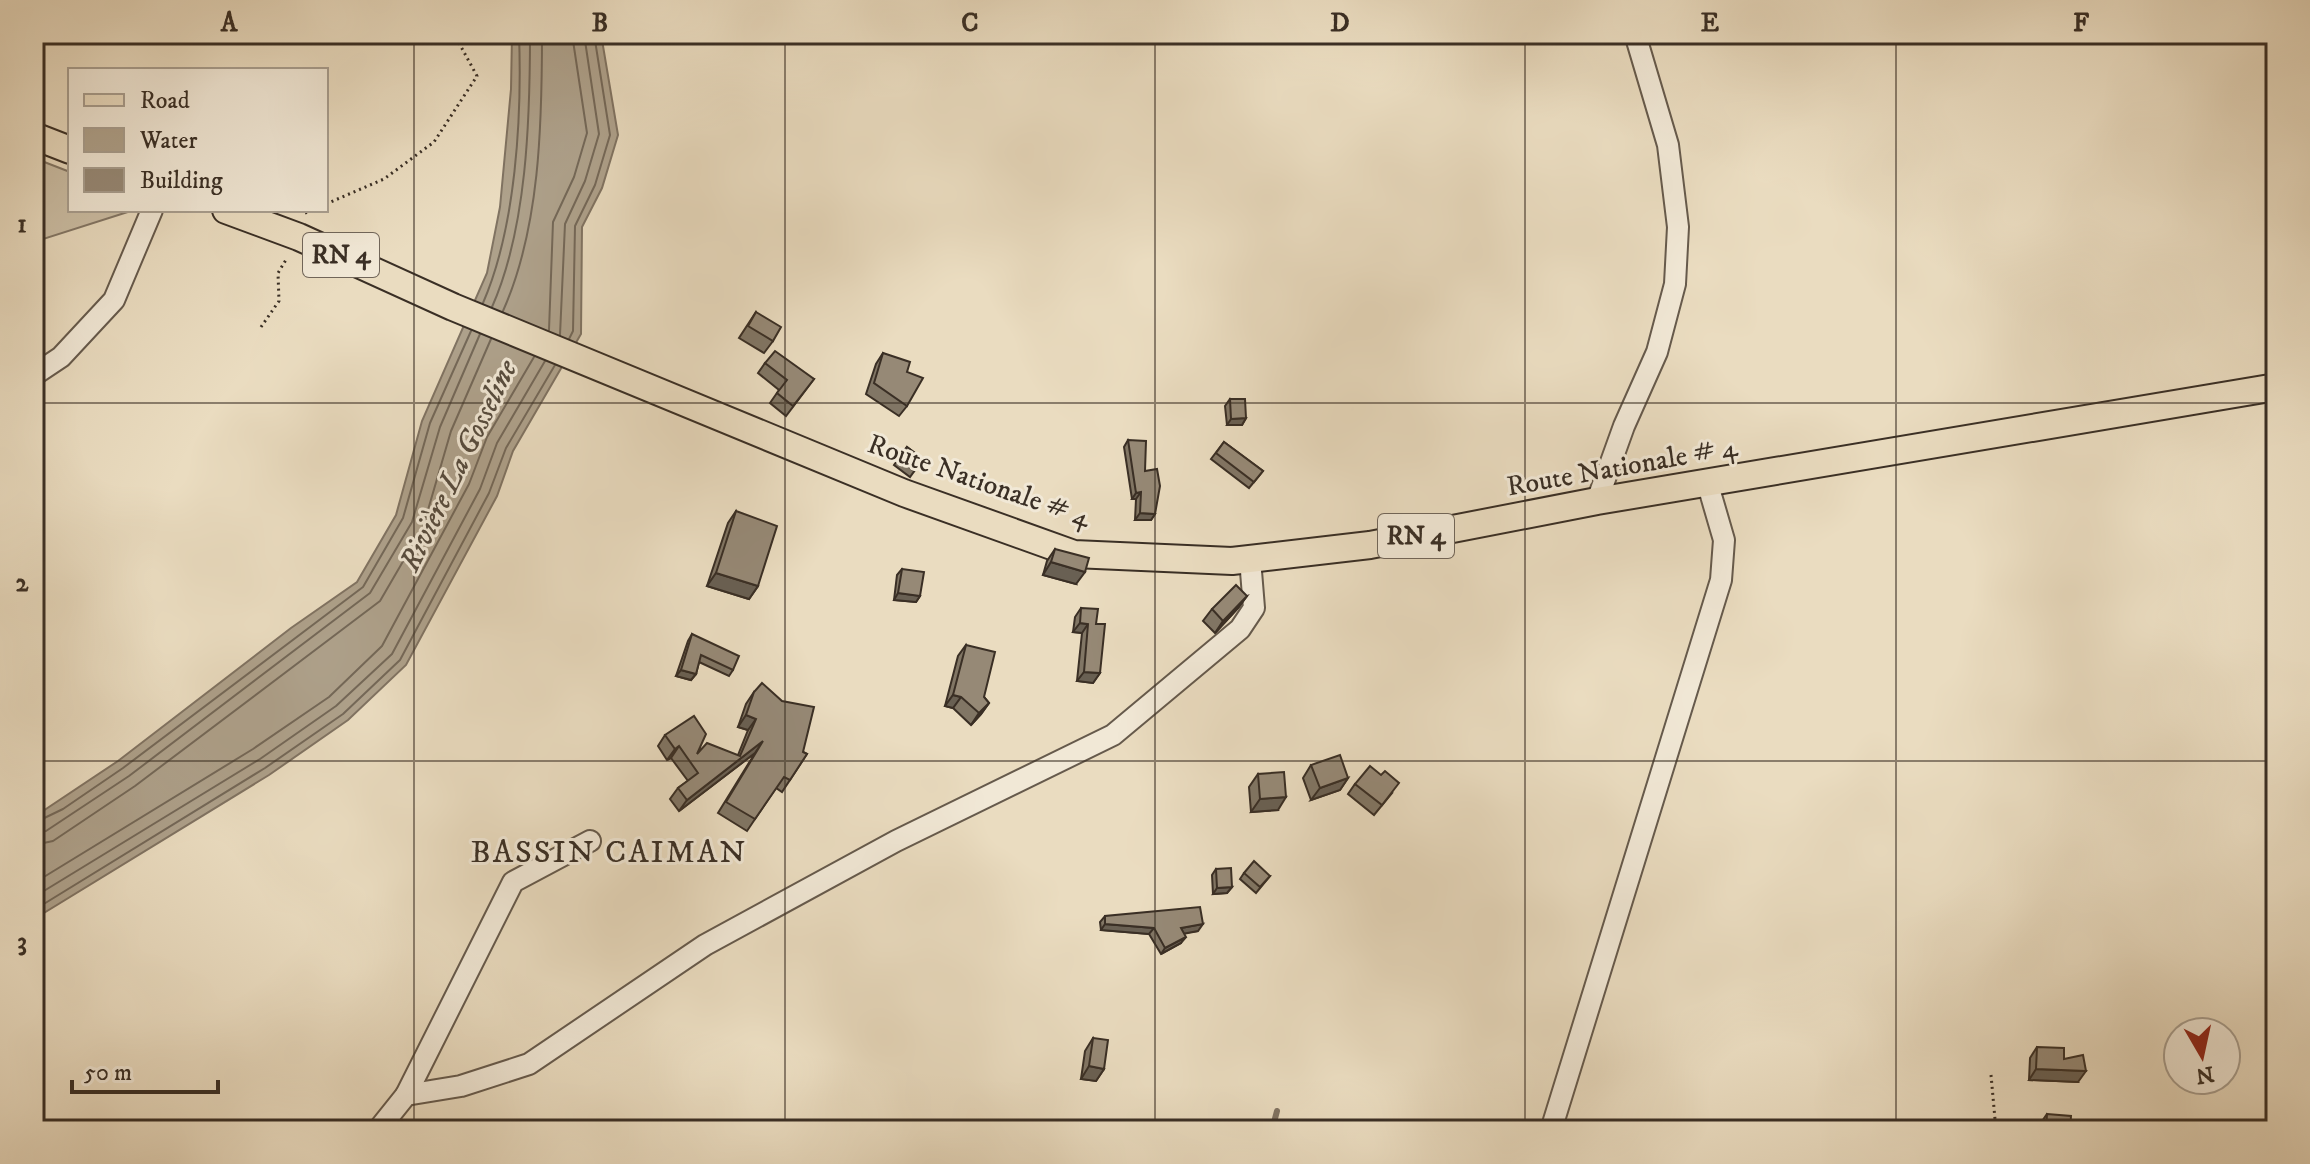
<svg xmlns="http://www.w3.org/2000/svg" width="2310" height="1164" viewBox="0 0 2310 1164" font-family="'IM FELL DW Pica',serif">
<rect width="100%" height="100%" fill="#eadcc0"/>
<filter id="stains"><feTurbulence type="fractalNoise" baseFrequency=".0025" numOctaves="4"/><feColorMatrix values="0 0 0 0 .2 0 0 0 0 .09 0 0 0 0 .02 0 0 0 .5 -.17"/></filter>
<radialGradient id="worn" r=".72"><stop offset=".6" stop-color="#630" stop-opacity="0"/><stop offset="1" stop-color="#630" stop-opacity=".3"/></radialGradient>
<!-- green -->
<path fill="#ccbfa6" stroke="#837766" stroke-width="2" d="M34 158 70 172V210H134L34 242Z"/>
<!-- water -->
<path fill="#aea18b" stroke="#807362" stroke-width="2" d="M512 34H601L618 135 602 188 582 227 581 334 513 451 497 496 406 665 348 720 269 775 34 919V817L118 761 291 628 357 582 396 515 422 421 487 273 500 207 511 89Z"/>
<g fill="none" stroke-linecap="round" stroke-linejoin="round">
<!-- shore -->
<g stroke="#746858" stroke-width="2">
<path d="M483 303C516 227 522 117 519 34"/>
<path d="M492 307C527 228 530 119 530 34"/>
<path d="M503 311C540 228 542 124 542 34"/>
<path d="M549 330 553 222 574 177 587 133 572 34"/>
<path d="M560 335 565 224 585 181 599 134 584 34"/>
<path d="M569 339 573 331 575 226 595 185 610 135 594 34"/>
<path d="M34 823 63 809 123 768 363 587 403 518 430 423 471 331"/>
<path d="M34 833 46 831 129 776 370 593 412 522 440 427 480 334"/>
<path d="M34 845 53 841 135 786 380 601 423 527 451 431 491 339"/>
<path d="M34 883 253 749 329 697 382 646 469 484 487 437 534 357"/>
<path d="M34 897 260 759 336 706 392 654 480 489 497 443 545 361"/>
<path d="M34 910 265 768 343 714 400 660 489 493 506 448 555 365"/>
</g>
<!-- stream -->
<path stroke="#807362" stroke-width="6" d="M1272 1130 1277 1111"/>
<!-- minor casing -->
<g stroke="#665a4c" stroke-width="24">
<g id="minor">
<path d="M34 375 61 357 114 300 152 210"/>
<path d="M1597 501 1624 426 1657 352 1675 284 1678 227 1668 145 1635 34"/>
<path d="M406 1095 513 882 590 841"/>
<path d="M378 1130 406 1095 461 1086 529 1064 705 945 896 841 1113 735 1240 629 1254 608 1250 559"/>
<path d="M1551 1130 1721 580 1724 540 1708 485"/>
</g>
</g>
<!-- major casing -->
<g stroke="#3a2f25" stroke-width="30">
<g id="major">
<path d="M34 136 70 150"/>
<path d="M226 210 299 237 453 307 904 493 1074 554 1232 561 1370 545 1597 501 2276 387"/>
</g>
</g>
<!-- path -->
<g stroke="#3a2f25" stroke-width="3" stroke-dasharray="2 4" stroke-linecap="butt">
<path d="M326 204 384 179 434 142 477 76 454 34"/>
<path d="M305 213 313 210"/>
<path d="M261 327 279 301 278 273 287 258"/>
<path d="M1991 1075 1996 1130"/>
</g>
<!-- minor -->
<use href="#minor" stroke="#f1e8d6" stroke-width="20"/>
<!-- major -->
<use href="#major" stroke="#eadcc0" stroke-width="26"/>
</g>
<!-- wall -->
<g fill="#817665" stroke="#3a2f25" stroke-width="2">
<path d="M756 312 773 341 764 353 739 338Z"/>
<path d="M883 353 907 372V406L899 416 866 394 876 364Z"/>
<path d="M765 363 814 379 786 416 770 403 779 390 758 373Z"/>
<path d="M1230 399 1246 418 1242 425H1227L1225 406Z"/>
<path d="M1128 440 1145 471 1155 514 1151 520H1135L1136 499H1132L1124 447Z"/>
<path d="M1224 442 1263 471 1249 488 1211 459Z"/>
<path d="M907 447 923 459 910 477 894 465Z"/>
<path d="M736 511 758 586 749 599 707 586 728 523Z"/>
<path d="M1055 549 1076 584 1043 575 1047 561Z"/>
<path d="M902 569 920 596 916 602 894 600 897 575Z"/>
<path d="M1247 596 1238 608 1215 633 1203 621 1212 609Z"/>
<path d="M1081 608 1096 624 1100 673 1093 683 1077 681 1082 633 1073 632 1075 617Z"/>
<path d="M692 634 733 670 729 676 699 662 696 674 691 680 676 676 688 641Z"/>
<path d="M966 645 984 697 989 703 981 714 971 725 953 708 945 706 958 656Z"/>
<path d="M754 692 803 752 807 754 782 792 776 788 747 831 718 813 755 753 679 811 670 799 678 788 688 781 671 758 667 760 658 746 665 735 697 754 738 755 748 730 738 727 746 704Z"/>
<path d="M1311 765 1348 778 1340 790 1311 800 1303 778Z"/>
<path d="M1258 774 1278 810 1251 812 1249 787Z"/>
<path d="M1355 784 1392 793 1374 815 1348 794Z"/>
<path d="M1216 869 1232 887 1227 893 1213 894 1212 875Z"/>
<path d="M1244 873 1270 876 1256 893 1240 879Z"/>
<path d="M1105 916 1198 931 1184 933 1181 943 1161 954 1149 934 1101 930 1100 922Z"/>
<path d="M1093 1038 1104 1069 1096 1081 1081 1079 1085 1051Z"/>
<path d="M2037 1047 2064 1059 2078 1082 2029 1080 2030 1058Z"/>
<path d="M2047 1114 2070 1130H2038V1127Z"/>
</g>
<!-- shaded-wall -->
<g fill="#696053" stroke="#3a2f25" stroke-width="2">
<path d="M1246 418 1242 425H1227L1231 419Z"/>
<path d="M1141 492 1136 499H1132L1136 493Z"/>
<path d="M1140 513 1155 514 1151 520H1135Z"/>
<path d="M1051 562 1085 572 1076 584 1043 575Z"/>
<path d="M716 573 758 586 749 599 707 586Z"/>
<path d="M898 593 920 596 916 602 894 600Z"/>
<path d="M1247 596 1238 608 1215 633 1223 621Z"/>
<path d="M1080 623 1088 624 1082 633 1073 632Z"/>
<path d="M681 670 696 674 691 680 676 676Z"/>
<path d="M1084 672 1100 673 1093 683 1077 681Z"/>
<path d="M953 695 961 697 953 708 945 706Z"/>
<path d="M989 703 981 714 971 725 979 713Z"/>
<path d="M746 715 756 719 748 730 738 727Z"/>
<path d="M763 741 755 753 679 811 687 800Z"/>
<path d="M679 746 671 758 667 760 675 749Z"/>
<path d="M1348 778 1340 790 1311 800 1320 788Z"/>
<path d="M1286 797 1278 810 1251 812 1260 799Z"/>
<path d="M1232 887 1227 893 1213 894 1217 888Z"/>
<path d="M1105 924 1154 928 1149 934 1101 930Z"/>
<path d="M1203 924 1198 931 1177 935 1181 928Z"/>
<path d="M1186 937 1181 943 1161 954 1165 948Z"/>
<path d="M1089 1066 1104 1069 1096 1081 1081 1079Z"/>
<path d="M2036 1069 2086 1071 2078 1082 2029 1080Z"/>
</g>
<!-- building -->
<g fill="#968976" stroke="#3a2f25" stroke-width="2">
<path d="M756 312 781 327 773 341 748 326Z"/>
<path d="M775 351 814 379 793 406 777 393 787 380 765 363Z"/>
<path d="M883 353 910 362 907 372 923 378 907 406 874 383Z"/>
<path d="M1230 399H1245L1246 418 1231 419Z"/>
<path d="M1128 440 1146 441 1145 471 1157 469 1160 486 1155 514 1140 513 1141 492 1136 493Z"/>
<path d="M1224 442 1263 471 1254 482 1216 453Z"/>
<path d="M907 447 923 459 914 471 898 458Z"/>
<path d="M736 511 777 526 758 586 716 573Z"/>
<path d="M1055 549 1089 558 1085 572 1051 562Z"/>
<path d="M902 569 924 572 920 596 898 593Z"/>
<path d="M1236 585 1247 596 1223 621 1212 609Z"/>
<path d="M1081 608 1098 609 1096 624H1105L1100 673 1084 672 1088 624 1080 623Z"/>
<path d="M692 634 739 656 733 670 701 655 696 674 681 670Z"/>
<path d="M966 645 995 652 984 697 989 703 979 713 961 697 953 695Z"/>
<path d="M762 683 782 701 814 707 803 752 807 754 790 780 784 777 755 819 726 802 763 741 687 800 678 788 698 773 679 746 675 749 665 735 694 716 706 734 697 754 707 743 740 756 756 719 746 715 754 692Z"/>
<path d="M1340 755 1348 778 1320 788 1311 765Z"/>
<path d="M1370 766 1381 775 1385 771 1399 783 1382 805 1355 784Z"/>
<path d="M1284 772 1286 797 1260 799 1258 774Z"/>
<path d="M1254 861 1270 876 1260 887 1244 873Z"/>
<path d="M1231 868 1232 887 1217 888 1216 869Z"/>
<path d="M1200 907 1203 924 1181 928 1186 937 1165 948 1154 928 1105 924V916Z"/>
<path d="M1093 1038 1108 1040 1104 1069 1089 1066Z"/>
<path d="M2037 1047 2064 1048V1059L2083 1055 2086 1071 2036 1069Z"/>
<path d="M2047 1114 2071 1116 2070 1130H2046Z"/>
</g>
<!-- grid -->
<path fill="none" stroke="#3a2f25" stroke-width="2" stroke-opacity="0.55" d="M414 34V1130M785 34V1130M1155 34V1130M1525 34V1130M1896 34V1130M34 403H2276M34 761H2276"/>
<g text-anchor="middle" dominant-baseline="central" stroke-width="6" stroke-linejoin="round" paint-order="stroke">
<!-- shield labels -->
<g fill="#f1e8d6" stroke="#71665a" stroke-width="2">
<rect x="303" y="233" width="76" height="44" rx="6"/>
<rect x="1378" y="514" width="76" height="44" rx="6"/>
</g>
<g font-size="26" font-weight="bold" fill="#3a2f25">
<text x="341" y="255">RN 4</text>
<text x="1416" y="536">RN 4</text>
</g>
<!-- street labels -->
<g font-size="28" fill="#3a2f25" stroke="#f1e8d6">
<text transform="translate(1622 467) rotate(-10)">Route Nationale # 4</text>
<text transform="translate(979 481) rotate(19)">Route Nationale # 4</text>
</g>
<!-- water labels -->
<g font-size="30" font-style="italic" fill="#574c3e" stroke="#f1e8d6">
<text transform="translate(459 466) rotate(-64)">Rivière La Gosseline</text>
</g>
<!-- quarter labels -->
<g font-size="32" letter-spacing="2" fill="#3a2f25" stroke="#f1e8d6">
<text x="609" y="853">BASSIN CAIMAN</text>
</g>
</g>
<!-- margin -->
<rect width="2310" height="1164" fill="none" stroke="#eadcc0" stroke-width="88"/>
<!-- legend -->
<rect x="68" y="68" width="260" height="144" fill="#f1e8d6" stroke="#a89e8f" stroke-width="2"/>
<rect x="84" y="94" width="40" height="12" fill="#eadcc0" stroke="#a89e8f" stroke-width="2"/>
<text x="140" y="108" font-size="24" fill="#3a2f25">Road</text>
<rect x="84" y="128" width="40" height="24" fill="#aea18b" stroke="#a89e8f" stroke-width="2"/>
<text x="140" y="148" font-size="24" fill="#3a2f25">Water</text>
<rect x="84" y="168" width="40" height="24" fill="#968976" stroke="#a89e8f" stroke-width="2"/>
<text x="140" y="188" font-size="24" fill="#3a2f25">Building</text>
<!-- north arrow -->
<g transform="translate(2202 1056) rotate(171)"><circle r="38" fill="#f1e8d6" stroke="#a89e8f" stroke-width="2"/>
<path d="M0-6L14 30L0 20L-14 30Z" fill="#8f2418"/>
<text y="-12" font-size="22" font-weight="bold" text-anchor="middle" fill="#3a2f25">N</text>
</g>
<!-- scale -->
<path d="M72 1080v12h146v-12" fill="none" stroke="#3a2f25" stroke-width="4"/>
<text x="84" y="1080" font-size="24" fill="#3a2f25" stroke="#f1e8d6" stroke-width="6" paint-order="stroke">50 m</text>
<rect x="44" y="44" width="2222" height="1076" fill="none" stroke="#3a2f25" stroke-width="3"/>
<g font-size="26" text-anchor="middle" font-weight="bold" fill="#3a2f25">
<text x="229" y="31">A</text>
<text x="600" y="31">B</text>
<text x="970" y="31">C</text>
<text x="1340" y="31">D</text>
<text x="1710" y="31">E</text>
<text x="2081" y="31">F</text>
<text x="22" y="232">1</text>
<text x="22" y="591">2</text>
<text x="22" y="950">3</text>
</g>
<rect width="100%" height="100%" filter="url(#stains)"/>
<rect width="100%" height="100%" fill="url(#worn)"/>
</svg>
